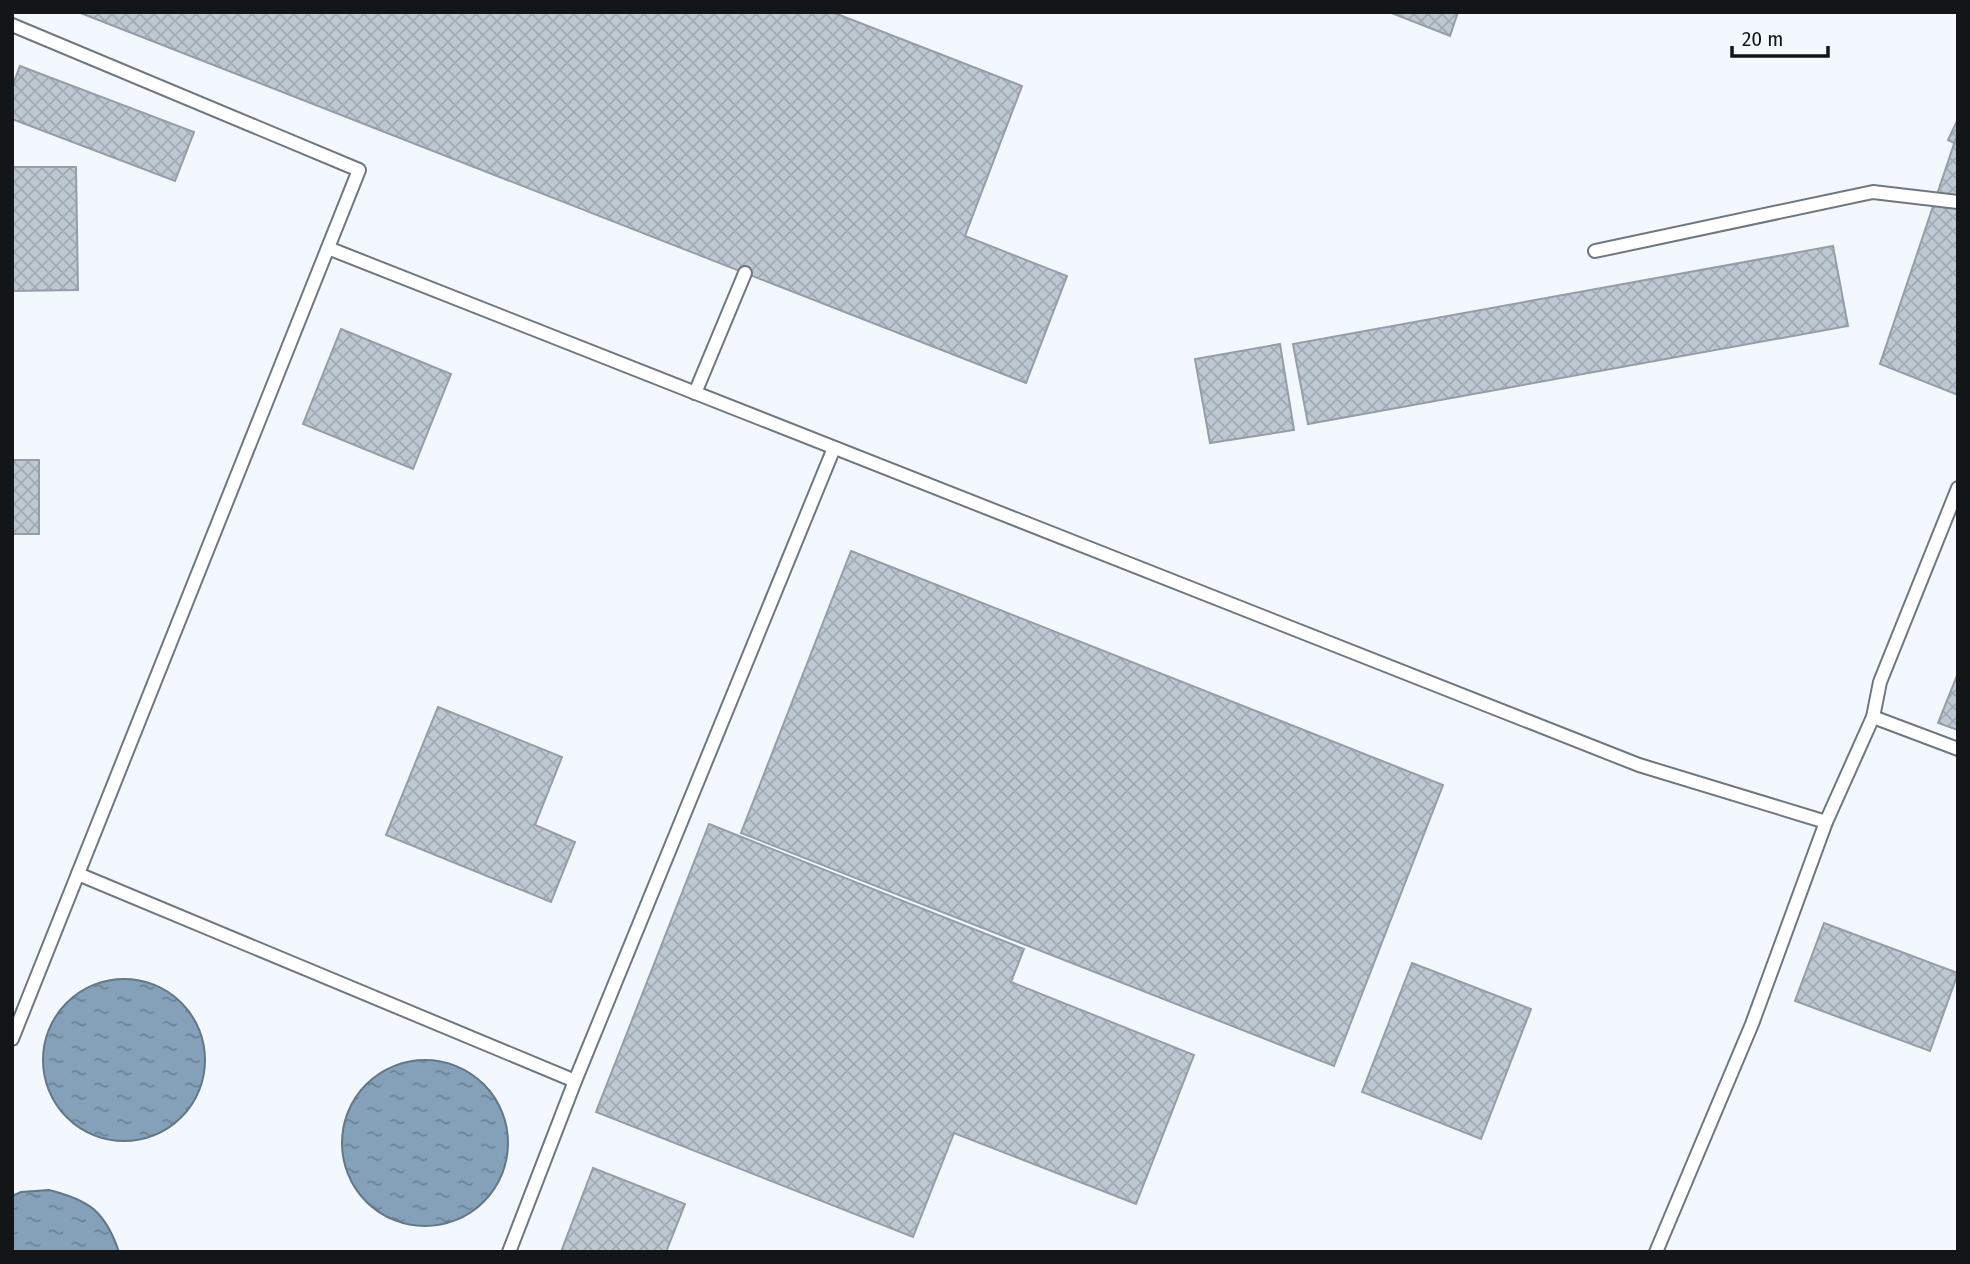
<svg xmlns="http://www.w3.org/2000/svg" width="1970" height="1264" viewBox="0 0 1970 1264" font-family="'Fira Sans Condensed',sans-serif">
<defs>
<pattern id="water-ripples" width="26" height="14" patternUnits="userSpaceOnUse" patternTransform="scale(1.75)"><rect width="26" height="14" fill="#84a1b9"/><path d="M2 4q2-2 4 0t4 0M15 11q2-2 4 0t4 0" fill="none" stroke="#6b8296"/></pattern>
<pattern id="building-cross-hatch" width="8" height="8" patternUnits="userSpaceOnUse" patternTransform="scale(1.75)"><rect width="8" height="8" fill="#bec8d1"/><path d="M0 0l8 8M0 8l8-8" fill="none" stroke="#a2abb3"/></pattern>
</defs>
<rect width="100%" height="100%" fill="#f2f8fd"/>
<!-- water -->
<g fill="url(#water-ripples)" stroke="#627789" stroke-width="2">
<circle cx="124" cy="1060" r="81"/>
<circle cx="425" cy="1143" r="83"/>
<path d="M49 1190C89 1200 105 1211 119 1252H12V1196L21 1192Z"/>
</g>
<!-- building -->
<g fill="url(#building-cross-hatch)" stroke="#959ea7" stroke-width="2">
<path d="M78 12H832L1022 86 965 236 1067 276 1026 383Z"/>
<path d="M1389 12H1458L1450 36Z"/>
<path d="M20 66 194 132 175 181 12 119V87Z"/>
<path d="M1958 119V145L1948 140Z"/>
<path d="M1958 132V395L1880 364Z"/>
<path d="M12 167H76L78 290 12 291Z"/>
<path d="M1833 246 1848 326 1308 424 1293 344Z"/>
<path d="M341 329 451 374 413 469 303 424Z"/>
<path d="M1280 344 1294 430 1210 443 1195 359Z"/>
<rect x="12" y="460" width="27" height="74"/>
<path d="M851 551 1443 785 1334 1066 741 833Z"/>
<path d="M1958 673V730L1938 723Z"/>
<path d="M438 707 562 757 535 825 575 842 551 902 386 835Z"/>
<path d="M709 824 1024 949 1011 982 1194 1055 1136 1204 954 1133 913 1237 596 1112Z"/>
<path d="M1824 923 1958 973 1930 1051 1795 1001Z"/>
<path d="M1412 963 1531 1009 1481 1139 1362 1092Z"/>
<path d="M593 1168 685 1204 666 1252H561Z"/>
</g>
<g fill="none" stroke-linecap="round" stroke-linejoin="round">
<!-- service casing -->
<g stroke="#6f7880" stroke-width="16">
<g id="service">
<path d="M12 25 359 170 12 1039"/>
<path d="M328 248 1639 765 1826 822"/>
<path d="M1595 251 1873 192 1958 202"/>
<path d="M695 393 745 273"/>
<path d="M1873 717 1958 749"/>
<path d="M78 874 575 1081"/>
<path d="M509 1252 575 1081 834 448"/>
<path d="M1656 1252 1752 1024 1826 822 1873 717 1880 682 1958 488"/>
</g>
</g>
<!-- service -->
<use href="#service" stroke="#fff" stroke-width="12"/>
</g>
<!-- border -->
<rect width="1970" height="1264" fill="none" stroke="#121619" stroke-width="28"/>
<!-- scale -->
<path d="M1732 46v10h96v-10" fill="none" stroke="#121619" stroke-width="3.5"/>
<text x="1742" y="46" font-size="21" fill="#121619" stroke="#f2f8fd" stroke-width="5" paint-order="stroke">20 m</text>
</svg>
